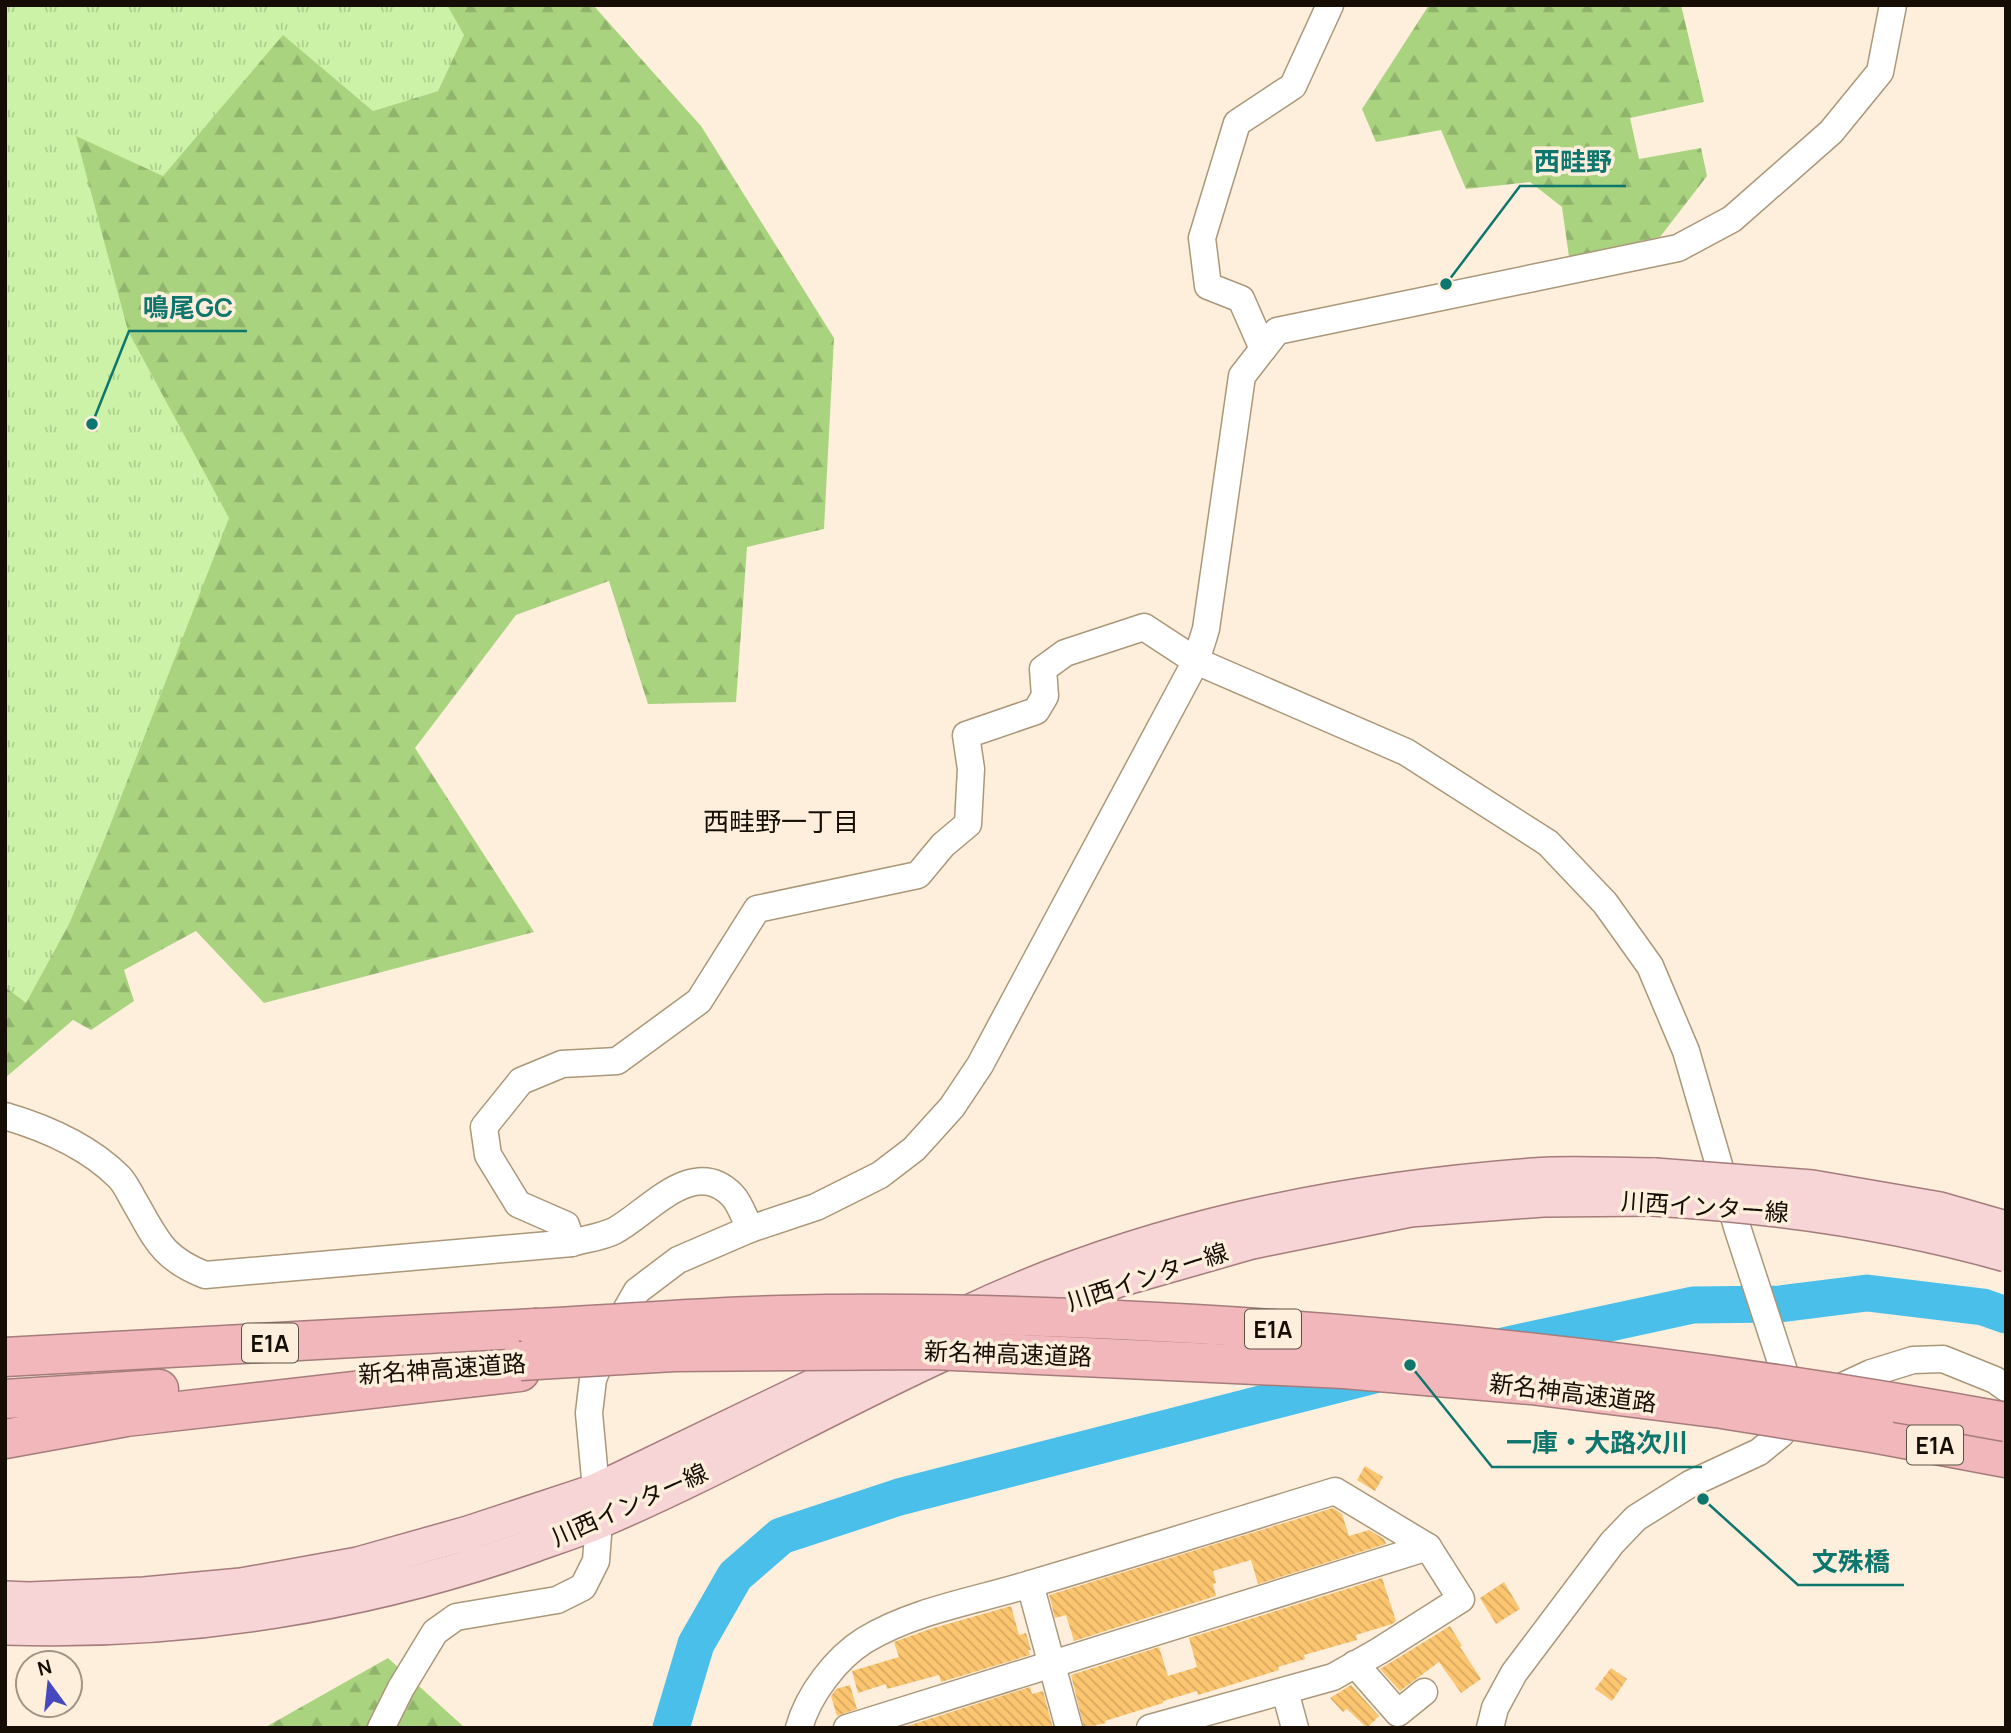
<svg xmlns="http://www.w3.org/2000/svg" width="2011" height="1733" viewBox="0 0 2011 1733" font-family="Manrope,'Noto Sans JP',sans-serif">
<defs>
<pattern id="grass-tufts" width="24" height="20" patternUnits="userSpaceOnUse" patternTransform="scale(1.75)"><rect width="24" height="20" fill="#cbf2a6"/><path d="M3 7l-1-3M5 7V3M7 7l1-3M15 17l-1-3M17 17v-4M19 17l1-3" fill="none" stroke="#aece8d"/></pattern>
<pattern id="forest-firs" width="22" height="20" patternUnits="userSpaceOnUse" patternTransform="scale(1.75)"><rect width="22" height="20" fill="#a9d37f"/><path d="M5 1l3.5 6h-7zM16 11l3.5 6h-7z" fill="#91b46c"/></pattern>
<pattern id="building-back-hatch" width="6" height="6" patternUnits="userSpaceOnUse" patternTransform="scale(1.75)"><rect width="6" height="6" fill="#fcc570"/><path d="M-1 5l2 2M0 0l6 6M5-1l2 2" fill="none" stroke="#d7a85f"/></pattern>
</defs>
<rect width="100%" height="100%" fill="#fdefdc"/>
<!-- grass -->
<path fill="url(#grass-tufts)" d="M5 5H447L464 35 438 91 373 111 283 36 163 176 77 137 128 331 230 518 107 833 69 924 26 1004 5 987Z"/>
<!-- forest -->
<g fill="url(#forest-firs)">
<path d="M447 5H593L701 126 834 338 824 529 747 547 736 702 648 704 609 581 516 615 415 748 534 932 264 1003 196 931 124 970 134 1001 91 1030 73 1020 5 1078V987L26 1003 69 924 107 833 229 518 128 331 76 136 163 176 283 35 373 111 438 91 464 35Z"/>
<path d="M1429 5H1681L1704 102 1630 118 1639 159 1701 148 1707 176 1660 237 1569 257 1562 207 1530 182 1466 189 1441 130 1376 142 1362 109Z"/>
<path d="M388 1658 465 1728H264Z"/>
</g>
<g fill="none" stroke-linecap="round" stroke-linejoin="round">
<!-- river -->
<g stroke="#49bfea" stroke-width="37">
<path d="M1503 1346 1693 1305 1780 1304 1867 1293 1983 1307 2006 1315"/>
<path d="M671 1728 696 1644 735 1576 781 1536 899 1497 1374 1375"/>
</g>
</g>
<!-- building -->
<g fill="url(#building-back-hatch)">
<path d="M1365 1466 1383 1477 1375 1491 1357 1480Z"/>
<path d="M1333 1508 1342 1514 1349 1536 1369 1530 1384 1539 1386 1544 1258 1584 1251 1560 1213 1571 1216 1583 1213 1584 1216 1596 1074 1641 1066 1615 1055 1618 1049 1595Z"/>
<path d="M1382 1578 1396 1621 1392 1624 1356 1635 1357 1640 1304 1655 1305 1659 1278 1667 1279 1670 1198 1695 1197 1691 1163 1701V1703L1105 1721 1106 1723 1084 1728 1071 1675 1159 1647 1168 1676 1197 1667 1189 1638Z"/>
<path d="M1504 1582 1520 1609 1496 1624 1480 1598Z"/>
<path d="M1011 1606 1019 1635 1026 1633 1031 1650H1028L1030 1655 941 1682 939 1675 887 1689 886 1684 858 1693 852 1671 899 1657 894 1642 930 1629Z"/>
<path d="M1450 1626 1462 1646 1460 1647 1481 1679 1461 1693 1439 1662 1400 1691 1380 1669Z"/>
<path d="M1611 1668 1627 1679 1612 1701 1595 1689Z"/>
<path d="M850 1685 857 1709 837 1716 831 1696 836 1689Z"/>
<path d="M1351 1685 1379 1716 1367 1728 1347 1709 1343 1712 1330 1698Z"/>
<path d="M1030 1687 1032 1694 1043 1691 1053 1728H901Z"/>
</g>
<g fill="none" stroke-linecap="round" stroke-linejoin="round">
<!-- minor casing -->
<g stroke="#ab9779" stroke-width="29">
<g id="minor">
<path d="M1263 349 1241 299 1208 286 1202 238 1237 123 1293 86 1330 5"/>
<path d="M5 1116C46 1128 88 1146 119 1177 125 1183 129 1192 133 1199 156 1238 160 1257 205 1275L572 1243C585 1239 602 1237 614 1231 648 1213 693 1155 732 1195 740 1203 745 1219 750 1229"/>
<path d="M572 1243 566 1225 518 1204 488 1155 484 1127 521 1081 562 1064 617 1061 699 1001 757 909 918 875 943 845 968 824 971 769 966 735 1036 711 1045 696 1043 669 1065 653 1144 627 1196 661 1406 752 1548 843 1605 903 1650 966 1686 1051 1737 1227 1796 1408 1781 1434 1759 1452 1690 1484 1636 1518 1612 1543 1514 1673 1495 1708 1490 1728"/>
<path d="M1828 1393 1871 1373 1913 1360 1943 1359 1995 1380 2006 1388"/>
<path d="M1030 1584 1069 1728"/>
<path d="M1355 1664 1398 1713 1424 1692"/>
<path d="M1285 1691 1295 1728"/>
<path d="M381 1728 401 1688 435 1632 456 1617 557 1600 583 1587 596 1561 599 1522 589 1413 593 1379 610 1338 637 1291 678 1260 750 1229 816 1207 880 1175 914 1149 952 1107 980 1065 1196 661 1206 629 1242 376 1277 331 1678 248 1732 219 1831 132 1880 72 1893 5"/>
<path d="M799 1728C808 1695 836 1658 865 1640 915 1610 975 1601 1030 1584 1132 1554 1234 1522 1335 1491L1428 1547 1461 1599 1379 1651 1333 1677 1150 1728"/>
<path d="M847 1728 1428 1547"/>
</g>
</g>
<!-- major casing -->
<g stroke="#a57c7b" stroke-width="36">
<g id="major">
<path d="M962 1315C1142 1229 1335 1190 1533 1175 1573 1172 1615 1175 1655 1175"/>
<path d="M1031 1316 1116 1281 1252 1242 1410 1210 1543 1200 1653 1199"/>
<path d="M5 1598 29 1599 144 1594 241 1585 358 1564 468 1533 595 1491 888 1350"/>
<path d="M5 1628C185 1634 367 1605 535 1545 557 1537 579 1530 600 1521 720 1470 833 1404 952 1350"/>
</g>
</g>
<!-- highway casing -->
<g stroke="#a57c7b" stroke-width="41">
<g id="highway">
<path d="M5 1357 535 1328"/>
<path d="M5 1399 159 1389"/>
<path d="M1878 1434 2006 1458"/>
<path d="M5 1439 126 1417 520 1372"/>
</g>
</g>
<!-- minor -->
<use href="#minor" stroke="#fff" stroke-width="26"/>
<!-- major -->
<use href="#major" stroke="#f7d4d6" stroke-width="33"/>
<!-- highway -->
<use href="#highway" stroke="#f2b7bb" stroke-width="38"/>
<!-- major-bridge casing -->
<g stroke="#a57c7b" stroke-width="36" stroke-linecap="butt">
<g id="major-bridge">
<path d="M1655 1175 1812 1187 1940 1209 2006 1228"/>
<path d="M1653 1199C1772 1206 1890 1222 2006 1255"/>
</g>
</g>
<!-- highway-bridge casing -->
<g stroke="#a57c7b" stroke-width="41" stroke-linecap="butt">
<g id="highway-bridge">
<path d="M535 1328C617 1324 698 1317 780 1315 918 1311 1057 1316 1195 1324 1467 1340 1738 1373 2006 1422"/>
<path d="M520 1361 674 1352 932 1350 1344 1369 1531 1385 1722 1409 1878 1434"/>
</g>
</g>
<!-- major-bridge -->
<use href="#major-bridge" stroke="#f7d4d6" stroke-width="33"/>
<!-- highway-bridge -->
<use href="#highway-bridge" stroke="#f2b7bb" stroke-width="38"/>
</g>
<g text-anchor="middle" dominant-baseline="central" stroke-width="7" stroke-linejoin="round" paint-order="stroke">
<!-- shield labels -->
<g fill="#fdefdc" stroke="#5b5245" stroke-width="2">
<rect x="1245" y="1309.5" width="56" height="39" rx="5"/>
<rect x="242" y="1323.5" width="56" height="39" rx="5"/>
<rect x="1907" y="1425.5" width="56" height="39" rx="5"/>
</g>
<g font-size="23" font-weight="bold" fill="#160e04">
<text x="1273" y="1329">E1A</text>
<text x="270" y="1343">E1A</text>
<text x="1935" y="1445">E1A</text>
</g>
<!-- street labels -->
<g font-size="24" fill="#160e04" stroke="#fdefdc">
<text transform="translate(1705 1206) rotate(4)">川西インター線</text>
<text transform="translate(1147 1276) rotate(-18)">川西インター線</text>
<text transform="translate(1008 1353) rotate(2)">新名神高速道路</text>
<text transform="translate(442 1368) rotate(-4)">新名神高速道路</text>
<text transform="translate(1573 1392) rotate(7)">新名神高速道路</text>
<text transform="translate(629 1504) rotate(-24)">川西インター線</text>
</g>
<!-- neighbourhood labels -->
<g font-size="26" fill="#160e04" stroke="#fdefdc">
<text x="781" y="821">西畦野一丁目</text>
</g>
</g>
<!-- callouts -->
<path fill="none" stroke="#0f766e" stroke-width="2.5" d="M1446 284L1520 186H1626M92 424L129 331H247M1410 1365L1492 1467H1702M1703 1499L1798 1585H1904"/>
<g fill="#0f766e" stroke="#fdefdc" stroke-width="2.5">
<circle cx="1446" cy="284" r="7"/>
<circle cx="92" cy="424" r="7"/>
<circle cx="1410" cy="1365" r="7"/>
<circle cx="1703" cy="1499" r="7"/>
</g>
<g font-size="26" text-anchor="middle" font-weight="bold" fill="#0f766e" stroke="#fdefdc" stroke-width="7" stroke-linejoin="round" paint-order="stroke">
<text x="1573" y="171">西畦野</text>
<text x="188" y="317">鳴尾GC</text>
<text x="1597" y="1452">一庫・大路次川</text>
<text x="1851" y="1571">文殊橋</text>
</g>
<!-- border -->
<rect width="2011" height="1733" fill="none" stroke="#160e04" stroke-width="14"/>
<!-- north arrow -->
<g transform="translate(49 1684) rotate(345)"><circle r="33" fill="#fdefdc" stroke="#a19586" stroke-width="2"/>
<path d="M0-5L12 26L0 18L-12 26Z" fill="#4548be"/>
<text y="-10" font-size="19" font-weight="bold" text-anchor="middle" fill="#160e04">N</text>
</g>
</svg>
